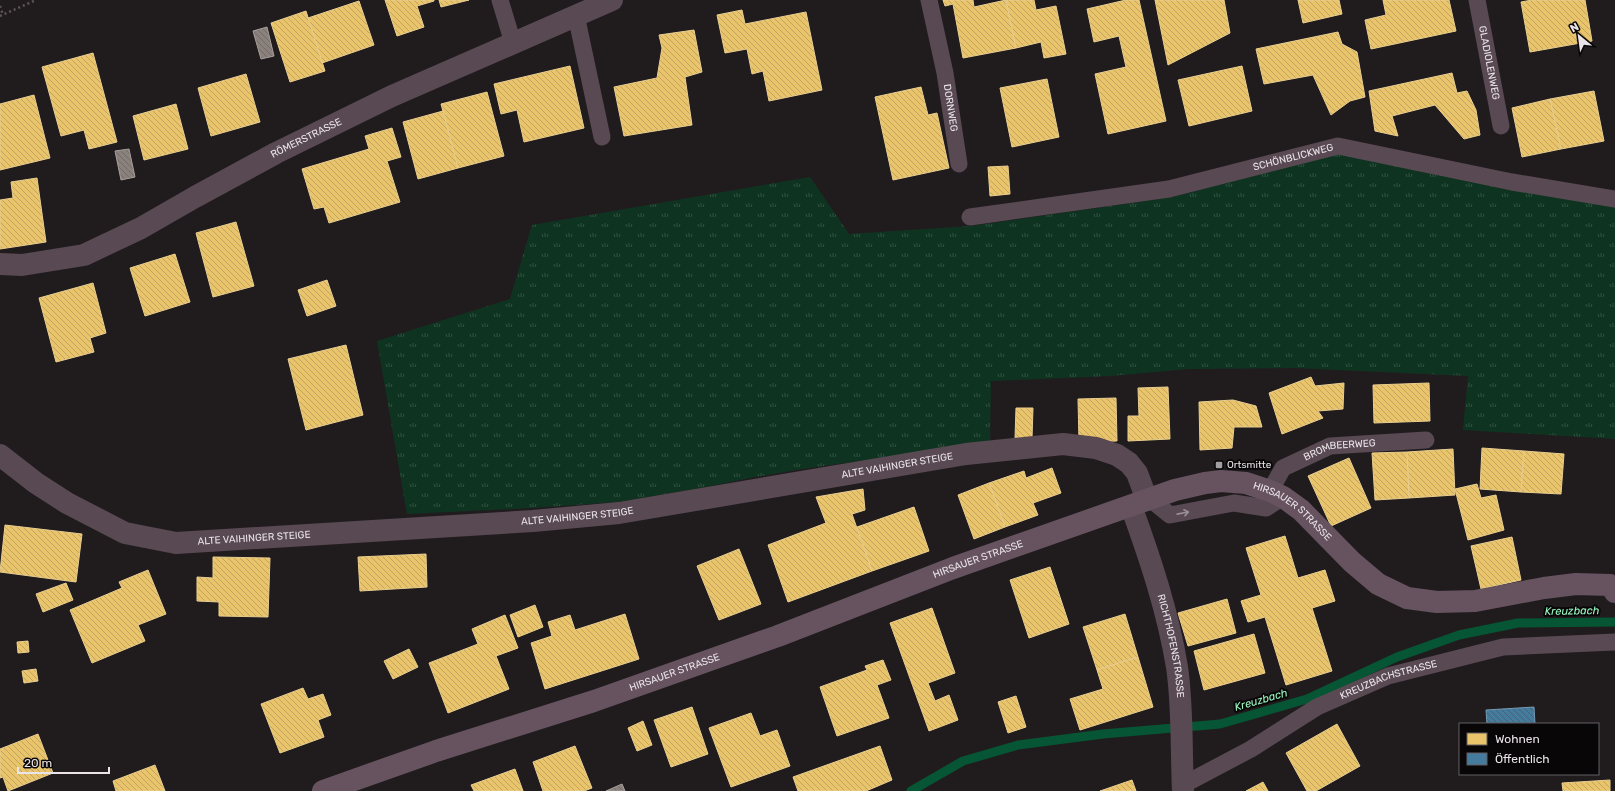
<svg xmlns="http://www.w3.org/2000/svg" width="1615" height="791" viewBox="0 0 1615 791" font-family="Rubik,sans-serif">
<defs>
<pattern id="grass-tufts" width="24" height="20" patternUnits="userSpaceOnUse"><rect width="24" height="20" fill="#0e3421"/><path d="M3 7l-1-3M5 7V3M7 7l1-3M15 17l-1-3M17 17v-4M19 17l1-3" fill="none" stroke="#315141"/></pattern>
<pattern id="homes-back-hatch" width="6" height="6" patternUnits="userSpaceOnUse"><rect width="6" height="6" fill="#e9c46a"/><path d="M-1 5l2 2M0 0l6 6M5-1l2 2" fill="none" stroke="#c0a461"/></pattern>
<pattern id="public-back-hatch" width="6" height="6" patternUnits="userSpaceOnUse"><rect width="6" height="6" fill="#457b9d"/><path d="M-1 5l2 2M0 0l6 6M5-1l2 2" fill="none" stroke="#456276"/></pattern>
<pattern id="industry-back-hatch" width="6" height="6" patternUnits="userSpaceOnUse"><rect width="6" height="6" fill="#8a817c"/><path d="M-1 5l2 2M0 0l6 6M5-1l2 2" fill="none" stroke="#726c69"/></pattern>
</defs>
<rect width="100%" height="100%" fill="#201c1e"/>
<!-- grass -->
<path fill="url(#grass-tufts)" d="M1340 151 1615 205V439L1463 430 1468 376 1295 368 1188 369 1111 376 991 381 990 442 796 470 750 478 695 489 617 502 532 508 407 514 377 341 510 299 532 225 810 177 849 234 971 226 1173 197Z"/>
<!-- homes -->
<g fill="url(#homes-back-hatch)" stroke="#e9ce90">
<path d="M385 0H434V1L417 6 424 27 397 36Z"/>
<path d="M439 0H469L441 7Z"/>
<path d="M943 0H973L974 7 1006 0 1016 48 963 58 953 4 945 6Z"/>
<path d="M1006 0H1034L1036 10 1056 6 1066 54 1044 58 1041 42 1016 48Z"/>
<path d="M1126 0H1139L1166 121 1108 134 1095 74 1126 67 1119 36 1094 42 1087 9Z"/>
<path d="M1155 0H1224L1230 33 1168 65Z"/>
<path d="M1298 0H1339L1342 14 1303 23Z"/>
<path d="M1383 0H1449L1456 31 1371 49 1365 20 1386 15Z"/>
<path d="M1532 0H1585L1592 41 1530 52 1521 2Z"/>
<path d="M359 1 374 45 322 63 308 18Z"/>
<path d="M742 10 745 24 806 12 822 90 769 101 763 71 752 74 747 49 725 53 717 15Z"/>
<path d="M306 11 325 71 290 82 271 23Z"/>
<path d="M694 30 702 72 685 77 692 125 624 136 614 87 657 78 662 48 659 35Z"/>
<path d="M1338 32 1342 44 1357 52 1365 97 1350 101 1331 115 1313 75 1264 84 1256 49Z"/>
<path d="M93 53 117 142 89 149 84 130 61 136 42 67Z"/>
<path d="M570 66 584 128 524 142 517 110 501 114 494 84Z"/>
<path d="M1242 66 1252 111 1189 126 1178 80Z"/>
<path d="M1452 73 1457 93 1467 91 1476 110 1480 135 1464 139 1435 105 1392 116 1398 136 1375 131 1369 91Z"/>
<path d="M246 74 260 122 211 136 198 88Z"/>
<path d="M1047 79 1059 137 1012 147 1000 88Z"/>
<path d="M921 87 928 115 937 113 949 168 893 180 875 97Z"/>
<path d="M1594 91 1604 141 1561 149 1550 99Z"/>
<path d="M487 92 504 156 458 168 441 104Z"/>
<path d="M34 95 50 158 0 170V104Z"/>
<path d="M1550 99 1561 149 1522 157 1512 108Z"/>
<path d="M176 104 188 149 144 160 133 116Z"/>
<path d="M443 111 458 168 418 179 403 122Z"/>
<path d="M392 128 401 157 387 161 400 202 329 223 324 207 314 209 302 169 369 149 365 136Z"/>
<path d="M1008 166 1010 194 990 196 988 167Z"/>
<path d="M37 178 46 242 0 249V200L13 198 11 182Z"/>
<path d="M236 222 254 286 213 297 196 233Z"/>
<path d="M175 254 190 302 145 316 130 268Z"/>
<path d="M327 280 336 306 307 316 298 290Z"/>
<path d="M93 283 106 333 90 338 94 352 56 362 39 298Z"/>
<path d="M346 345 363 415 306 430 288 359Z"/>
<path d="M1311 377 1315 386 1344 383 1343 409 1318 411 1323 418 1282 434 1269 393Z"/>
<path d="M1429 383 1430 421 1374 423 1373 385Z"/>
<path d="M1168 387 1170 439 1128 441V416H1139L1138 388Z"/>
<path d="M1116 398 1117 441 1079 442 1078 399Z"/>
<path d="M1233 400 1256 406 1262 427H1234L1232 448 1200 450 1199 402Z"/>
<path d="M1016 408H1033L1032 438H1015Z"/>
<path d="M1482 448 1524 451 1521 492 1480 489Z"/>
<path d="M1453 449 1455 495 1409 498 1407 452Z"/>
<path d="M1524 451 1564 454 1561 494 1521 492Z"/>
<path d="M1407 452 1409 498 1375 500 1372 453Z"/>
<path d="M1349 458 1371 508 1331 526 1308 476Z"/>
<path d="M1052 468 1061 493 1033 503 1038 515 1005 527 989 483 1024 471 1026 478Z"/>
<path d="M989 483 1005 527 974 539 958 495Z"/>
<path d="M1477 484 1481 498 1496 495 1504 530 1468 540 1455 489Z"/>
<path d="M863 489 865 510 852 514 872 571 788 602 768 545 826 523 816 497Z"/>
<path d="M914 507 929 551 872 571 857 527Z"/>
<path d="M5 525 82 534 76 582 0 572Z"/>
<path d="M1285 536 1298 578 1325 570 1335 601 1312 608 1332 671 1286 685 1265 617 1248 622 1241 601 1261 595 1246 548Z"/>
<path d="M1512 537 1521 580 1481 589 1471 546Z"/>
<path d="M739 549 761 604 719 620 697 566Z"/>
<path d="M426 554 427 587 360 591 358 557Z"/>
<path d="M213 557 270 558 268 617 219 616V602L197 601V577L213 578Z"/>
<path d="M1050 567 1069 624 1029 638 1010 580Z"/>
<path d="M148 570 166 614 138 625 145 641 92 663 70 610 122 588 119 582Z"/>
<path d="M66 583 73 600 43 612 36 594Z"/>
<path d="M1227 599 1236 633 1188 646 1178 613Z"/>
<path d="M535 605 543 627 518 637 510 615Z"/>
<path d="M932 608 955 673 928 683 935 701 949 695 958 720 929 731 890 623Z"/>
<path d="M625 614 639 659 545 689 531 643 552 636 548 622 570 615 575 630Z"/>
<path d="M1125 614 1138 657 1097 670 1083 627Z"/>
<path d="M505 615 518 648 496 656 509 689 448 713 429 663 478 644 472 629Z"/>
<path d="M1254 634 1265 673 1204 690 1194 651Z"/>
<path d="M28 641 29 652 18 653 17 642Z"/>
<path d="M409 649 418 667 393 679 384 661Z"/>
<path d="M1138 657 1153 707 1080 730 1070 699 1103 689 1097 670Z"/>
<path d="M883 660 891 680 877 685 889 718 837 736 820 687 867 670 865 666Z"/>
<path d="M36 669 38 681 24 683 22 671Z"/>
<path d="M303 688 308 699 323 694 331 715 318 720 324 737 280 753 261 704Z"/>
<path d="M1016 696 1026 727 1008 733 998 702Z"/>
<path d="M692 707 708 754 671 767 654 720Z"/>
<path d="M751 713 760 736 777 730 790 766 731 787 709 728Z"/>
<path d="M643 721 652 745 637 751 628 728Z"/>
<path d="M1337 724 1360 766 1316 791H1307L1286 753Z"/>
<path d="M38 734 53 773 8 791 3 777 0 778V749Z"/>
<path d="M575 746 592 788 584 791H543L533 762Z"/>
<path d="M880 746 892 780 866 791H798L793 777Z"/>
<path d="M155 765 165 791H116L113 781Z"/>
<path d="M515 769 523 791H474L471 785Z"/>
<path d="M1132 780 1136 791H1100Z"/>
<path d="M1610 780V791H1563L1562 783Z"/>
<path d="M1263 782 1268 791H1246Z"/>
</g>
<!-- public -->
<path fill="url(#public-back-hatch)" stroke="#769ab4" d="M1534 707 1535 724H1487L1486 710Z"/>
<!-- industry -->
<g fill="url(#industry-back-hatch)" stroke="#a79f9c">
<path d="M267 27 274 56 261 59 253 31Z"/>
<path d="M129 149 135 177 121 180 115 151Z"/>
<path d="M622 784 625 791H606Z"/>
</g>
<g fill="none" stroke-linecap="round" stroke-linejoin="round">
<!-- stream -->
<path stroke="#065635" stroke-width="9" d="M911 791 963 761 1018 745 1103 734 1220 724 1307 699 1397 657 1459 635 1518 623 1615 622"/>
<!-- path -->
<g stroke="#60555b" stroke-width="2.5" stroke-dasharray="2 3" stroke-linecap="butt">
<path d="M0 6 3 15"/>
<path d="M0 16 36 0"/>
</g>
<!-- service -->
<g stroke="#594953" stroke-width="17">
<path d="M500 0 513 43"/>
<path id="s1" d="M929 0 945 73 959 164"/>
<path id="s2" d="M1477 0 1501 126"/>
<path d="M576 15 602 137"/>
<path id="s3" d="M970 217 1169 189 1338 146 1512 182 1615 199"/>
<path id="s4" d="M1270 491 1283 468 1330 446 1426 440"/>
<path d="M1150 499 1170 515 1234 503 1266 508 1283 497"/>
<path id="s5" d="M1183 785 1251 749 1317 707 1388 676 1503 647 1615 642"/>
</g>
<!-- minor -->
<g stroke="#594953" stroke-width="22">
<path id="s6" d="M0 264 22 265 84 255 141 228 195 197 276 153 392 96 612 0"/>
<path id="s7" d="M0 455 36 483 67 503 125 533 176 543 533 521 619 513 966 454 1063 444 1096 448 1117 455 1129 463 1137 473 1147 500"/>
<path id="s8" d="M1131 506C1150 558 1168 612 1177 667 1183 708 1181 749 1183 791"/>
</g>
<!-- secondary -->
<path stroke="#66535f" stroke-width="22" id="s9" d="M323 791 436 751 594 701 778 636 953 568 1175 490 1205 483 1221 481 1246 483 1270 491 1283 497 1301 510 1352 562 1378 584 1407 598 1437 602 1475 601 1544 588 1576 584 1610 585 1615 592"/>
</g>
<!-- one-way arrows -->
<defs><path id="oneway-shaft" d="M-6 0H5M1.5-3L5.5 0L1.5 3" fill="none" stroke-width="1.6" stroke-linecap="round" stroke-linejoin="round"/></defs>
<use stroke="#9a8f96" href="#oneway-shaft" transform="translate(1183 513) rotate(-11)"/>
<!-- markers -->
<rect fill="#a39ea1" stroke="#090608" stroke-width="1.5" x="1215" y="461" width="8" height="8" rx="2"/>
<g text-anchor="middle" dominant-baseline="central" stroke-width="4" stroke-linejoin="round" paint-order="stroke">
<!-- street labels -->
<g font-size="10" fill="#eae4e8" stroke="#090608">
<text stroke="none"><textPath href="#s2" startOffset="64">GLADIOLENWEG</textPath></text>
<text stroke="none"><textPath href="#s1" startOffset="110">DORNWEG</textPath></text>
<text stroke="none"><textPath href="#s6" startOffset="336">RÖMERSTRASSE</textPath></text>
<text stroke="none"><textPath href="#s3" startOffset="329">SCHÖNBLICKWEG</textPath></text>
<text stroke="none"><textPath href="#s4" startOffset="87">BROMBEERWEG</textPath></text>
<text stroke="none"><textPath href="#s7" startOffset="926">ALTE VAIHINGER STEIGE</textPath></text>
<text stroke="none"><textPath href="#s9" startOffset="1031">HIRSAUER STRASSE</textPath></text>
<text stroke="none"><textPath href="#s7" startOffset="602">ALTE VAIHINGER STEIGE</textPath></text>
<text stroke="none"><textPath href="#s7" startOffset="278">ALTE VAIHINGER STEIGE</textPath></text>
<text stroke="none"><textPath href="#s9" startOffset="695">HIRSAUER STRASSE</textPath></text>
<text stroke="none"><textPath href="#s8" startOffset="146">RICHTHOFENSTRASSE</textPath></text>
<text stroke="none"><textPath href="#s9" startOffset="371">HIRSAUER STRASSE</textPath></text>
<text stroke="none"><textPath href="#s5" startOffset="232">KREUZBACHSTRASSE</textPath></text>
</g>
<!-- poi labels -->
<g font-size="10" fill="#eae4e8" stroke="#090608" text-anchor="start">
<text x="1227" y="465">Ortsmitte</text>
</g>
<!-- water labels -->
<g font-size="11" font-style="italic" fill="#9afcc3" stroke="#090608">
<text transform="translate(1572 611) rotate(-1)">Kreuzbach</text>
<text transform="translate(1261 700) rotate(-16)">Kreuzbach</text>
</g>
</g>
<!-- legend -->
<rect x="1459" y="723" width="140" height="52" fill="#090608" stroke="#635f62"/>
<rect x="1467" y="733" width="20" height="12" fill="#e9c46a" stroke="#635f62"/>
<text x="1495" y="743" font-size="12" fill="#eae4e8">Wohnen</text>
<rect x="1467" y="753" width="20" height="12" fill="#457b9d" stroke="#635f62"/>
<text x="1495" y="763" font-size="12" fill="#eae4e8">Öffentlich</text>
<!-- north arrow -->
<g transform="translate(1579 36) rotate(331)" stroke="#090608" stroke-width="3" paint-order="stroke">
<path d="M0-3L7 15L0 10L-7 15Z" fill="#eae4e8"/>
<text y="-6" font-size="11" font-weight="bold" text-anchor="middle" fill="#eae4e8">N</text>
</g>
<!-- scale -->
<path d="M18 767v6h91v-6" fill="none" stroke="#eae4e8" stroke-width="2"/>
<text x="24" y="767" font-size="12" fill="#eae4e8" stroke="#090608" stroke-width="3" paint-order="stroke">20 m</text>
</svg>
